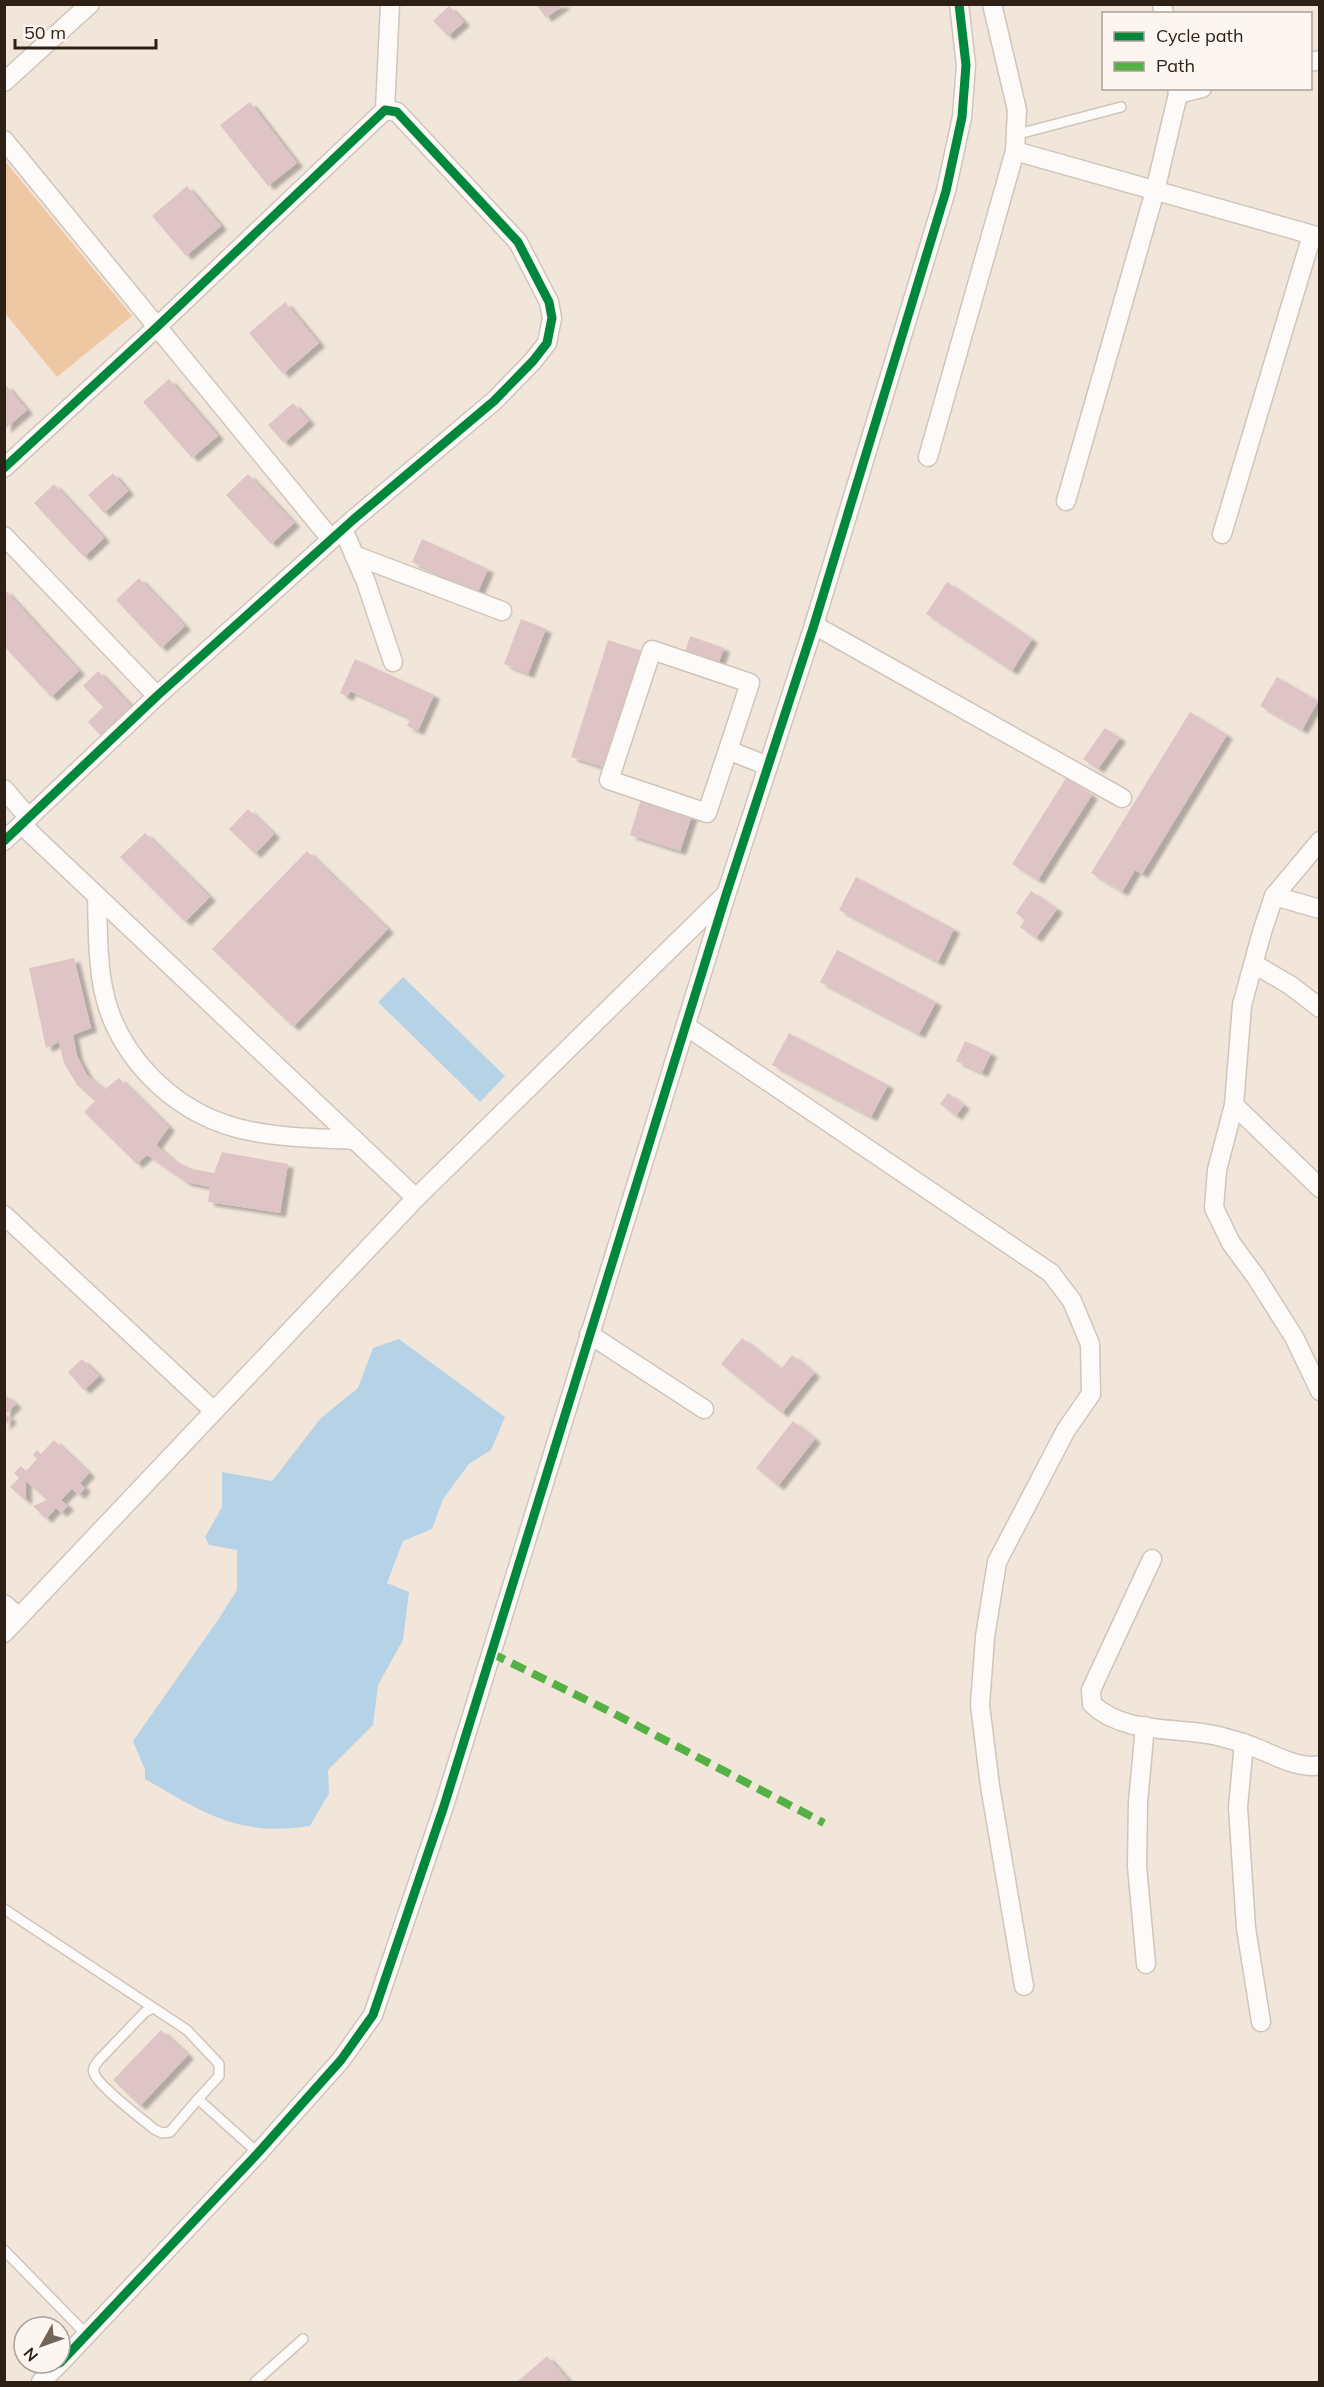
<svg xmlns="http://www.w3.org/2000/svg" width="1324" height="2387" viewBox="0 0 1324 2387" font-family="Mulish,sans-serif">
<defs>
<filter id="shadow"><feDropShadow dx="6" dy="4" stdDeviation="1.5" flood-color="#0004"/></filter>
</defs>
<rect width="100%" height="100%" fill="#f2e6db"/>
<!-- green -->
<path fill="#eec7a3" d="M5 161 132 316 57 377 5 313Z"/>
<!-- water -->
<g fill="#b6d2e7">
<path d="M403 977 505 1076 480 1102 378 1002Z"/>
<path d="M399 1339 505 1417 491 1450 469 1464 443 1499 432 1529 403 1541 387 1583 409 1592 403 1640 378 1685 373 1725 328 1770 329 1793 310 1826C238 1837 204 1813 145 1779V1770L133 1741 220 1617 237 1590V1550L209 1545 205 1537 222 1507V1472L272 1481 321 1418 358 1388 373 1348Z"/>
</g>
<!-- building -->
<g fill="#dfc4c6" filter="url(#shadow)">
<path d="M536 4H565L546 18Z"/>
<path d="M449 6 464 22 448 36 433 21Z"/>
<path d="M250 102 297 163 268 186 220 125Z"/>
<path d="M187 186 221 226 186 256 152 216Z"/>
<path d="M285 302 319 343 283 374 249 333Z"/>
<path d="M169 379 218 436 192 458 143 402Z"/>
<path d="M5 384 27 410 5 429Z"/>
<path d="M293 403 309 421 284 443 268 425Z"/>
<path d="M113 473 128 491 104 513 88 495Z"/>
<path d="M248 474 294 523 271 544 226 495Z"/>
<path d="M54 484 104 538 84 557 34 503Z"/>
<path d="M422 539 488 569 478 592 412 562Z"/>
<path d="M139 578 185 626 161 648 116 600Z"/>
<path d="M947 582 1032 639 1012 671 926 614Z"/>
<path d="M4 589 79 671 51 697 4 646Z"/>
<path d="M521 619 546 629 528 674 504 664Z"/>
<path d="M690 636 724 648 718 664 685 652Z"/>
<path d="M608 640 642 651 606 768 571 757Z"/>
<path d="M355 659 434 695 418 731 407 726 410 718 350 691 347 697 340 693Z"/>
<path d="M98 671 133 708 102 737 88 722 103 707 83 686Z"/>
<path d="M1277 677 1318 701 1302 730 1260 706Z"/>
<path d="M1190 712 1227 735 1142 874 1135 870 1122 892 1091 873Z"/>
<path d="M1105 728 1120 738 1098 769 1083 759Z"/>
<path d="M1066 778 1092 795 1038 880 1012 864Z"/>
<path d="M641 799 692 815 680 851 630 835Z"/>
<path d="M248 809 274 834 255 854 229 829Z"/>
<path d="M145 833 210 897 185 922 120 857Z"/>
<path d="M307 851 388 929 293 1027 212 949Z"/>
<path d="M856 877 954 929 938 962 839 910Z"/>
<path d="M1031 891 1057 909 1036 938 1020 927 1025 920 1016 913Z"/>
<path d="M837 950 936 1002 919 1034 820 982Z"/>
<path d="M74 958 91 1028 73 1035 77 1056 87 1075 104 1090 119 1078 169 1127 156 1145 173 1160 192 1169 214 1173 222 1152 288 1164 280 1213 208 1202 210 1187 186 1182 147 1155 137 1164 84 1112 95 1101 77 1085 64 1063 59 1042 46 1048 29 968Z"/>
<path d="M789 1033 888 1085 871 1117 772 1065Z"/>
<path d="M965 1041 991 1053 982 1073 956 1061Z"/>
<path d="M948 1093 964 1105 956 1116 940 1104Z"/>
<path d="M742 1338 781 1369 792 1355 814 1373 782 1413 721 1364Z"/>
<path d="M82 1359 99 1376 84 1390 68 1372Z"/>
<path d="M4 1394 16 1404 6 1414 11 1419 4 1426Z"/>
<path d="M793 1421 815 1439 778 1486 756 1468Z"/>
<path d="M54 1440 89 1473 80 1483 85 1488 79 1495 72 1489 61 1500 68 1506 61 1513 56 1508 46 1519 33 1506 47 1500 26 1481V1501L10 1487 19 1478 14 1473 21 1466 26 1471 37 1459 33 1455 37 1450 41 1454Z"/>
<path d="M161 2030 188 2055 140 2106 113 2080Z"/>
<path d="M547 2356 570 2382H517Z"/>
</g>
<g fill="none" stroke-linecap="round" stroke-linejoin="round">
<!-- lane casing -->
<g stroke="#d1c4b9" stroke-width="12">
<g id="lane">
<path d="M1015 135 1121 107"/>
<path d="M4 1909 187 2030 219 2064V2076L198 2099 258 2153"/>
<path d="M153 2008 145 2012 99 2060C96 2064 92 2068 94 2073 97 2085 142 2119 154 2129L162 2133 170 2132 198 2099"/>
<path d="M4 2250 87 2335"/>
<path d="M255 2382 303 2339"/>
</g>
</g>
<!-- street casing -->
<g stroke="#d1c4b9" stroke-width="21">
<g id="street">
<path d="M1162 4 1164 14"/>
<path d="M1310 62 1320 60"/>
<path d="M4 82 90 4"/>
<path d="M1178 94 1202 88"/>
<path d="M385 110 390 4"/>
<path d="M4 140 331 539"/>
<path d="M1015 151 1320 237"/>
<path d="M928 457 1015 151 1017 110 992 4"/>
<path d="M4 468 158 326 385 110 397 112 518 242 549 302 552 318 547 343 533 361 494 401 354 519 157 696 4 841"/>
<path d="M1066 501 1155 191 1178 94 1177 88"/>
<path d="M343 529 366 582 393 662"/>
<path d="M1222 534 1312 235"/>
<path d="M4 536 157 696"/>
<path d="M354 555 502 611"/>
<path d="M814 625 1122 798"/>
<path d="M728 750 707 813 609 780 652 650 750 683 728 750 768 766"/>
<path d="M4 789 29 818"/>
<path d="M22 825 416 1198"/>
<path d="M1320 841 1274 896 1262 932 1242 1005 1234 1105 1217 1170 1214 1208 1231 1243 1256 1277 1294 1337 1320 1391"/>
<path d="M97 896C98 925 97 954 102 982 113 1052 170 1110 237 1128 275 1138 316 1138 355 1140"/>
<path d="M1274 896 1320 909"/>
<path d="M1254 964 1290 985 1320 1008"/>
<path d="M686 1026 1051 1273 1072 1301 1090 1344 1091 1394 1066 1430 997 1562 985 1637 980 1705 990 1786 1024 1986"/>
<path d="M1234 1105 1320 1188"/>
<path d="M4 1215 214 1411"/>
<path d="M589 1334 704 1409"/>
<path d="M1152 1559 1091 1690 1092 1704C1120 1731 1164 1728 1201 1733 1219 1735 1237 1741 1254 1747 1272 1754 1300 1770 1320 1765"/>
<path d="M4 1604 19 1617"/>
<path d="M4 1633 416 1198 724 896"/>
<path d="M1145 1726 1138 1802 1137 1866 1146 1964"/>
<path d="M1244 1743 1238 1807 1246 1928 1261 2022"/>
<path d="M60 2363 258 2153 341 2060 373 2015 444 1806 726 895 814 625 946 191 962 117 966 65 959 4"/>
<path d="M41 2382 60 2363"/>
</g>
</g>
<!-- lane -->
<use href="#lane" stroke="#fdfbfa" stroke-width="9"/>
<!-- street -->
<use href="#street" stroke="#fdfbfa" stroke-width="18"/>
<!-- quiet -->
<path stroke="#56b144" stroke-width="8" stroke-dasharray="15 8" stroke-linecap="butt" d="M491 1653 613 1713 824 1823"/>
<!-- cycleway casing -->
<g stroke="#fdf5ef" stroke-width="13">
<g id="cycleway">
<path d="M4 468 158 326 385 110 397 112 518 242 549 302 552 318 547 343 533 361 494 401 354 519 157 696 4 841"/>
<path d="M60 2363 258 2153 341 2060 373 2015 444 1806 726 895 814 625 946 191 962 117 966 65 959 4"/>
</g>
</g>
<!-- cycleway -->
<use href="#cycleway" stroke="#00873e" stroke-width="9"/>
</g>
<!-- border -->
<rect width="1324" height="2387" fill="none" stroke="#2e2014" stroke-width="12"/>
<!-- legend -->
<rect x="1102" y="12" width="210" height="78" fill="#fdf5ef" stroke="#aaa097" stroke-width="1.5"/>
<rect x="1114" y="32" width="30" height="9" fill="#00873e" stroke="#aaa097" stroke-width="1.5"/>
<text x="1156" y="42" font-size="18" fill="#2e2014">Cycle path</text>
<rect x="1114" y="62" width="30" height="9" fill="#56b144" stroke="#aaa097" stroke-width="1.5"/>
<text x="1156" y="72" font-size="18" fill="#2e2014">Path</text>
<!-- north arrow -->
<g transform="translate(42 2345) rotate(230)"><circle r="28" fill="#fdf5ef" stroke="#aaa097" stroke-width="1.5"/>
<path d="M0-4.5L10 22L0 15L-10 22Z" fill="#73655a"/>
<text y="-9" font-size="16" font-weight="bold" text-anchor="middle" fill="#2e2014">N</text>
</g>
<!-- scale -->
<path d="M15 39v9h141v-9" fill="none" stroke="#2e2014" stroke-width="3"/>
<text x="24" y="39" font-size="18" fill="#2e2014" stroke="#fdf5ef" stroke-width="4.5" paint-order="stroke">50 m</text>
</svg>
